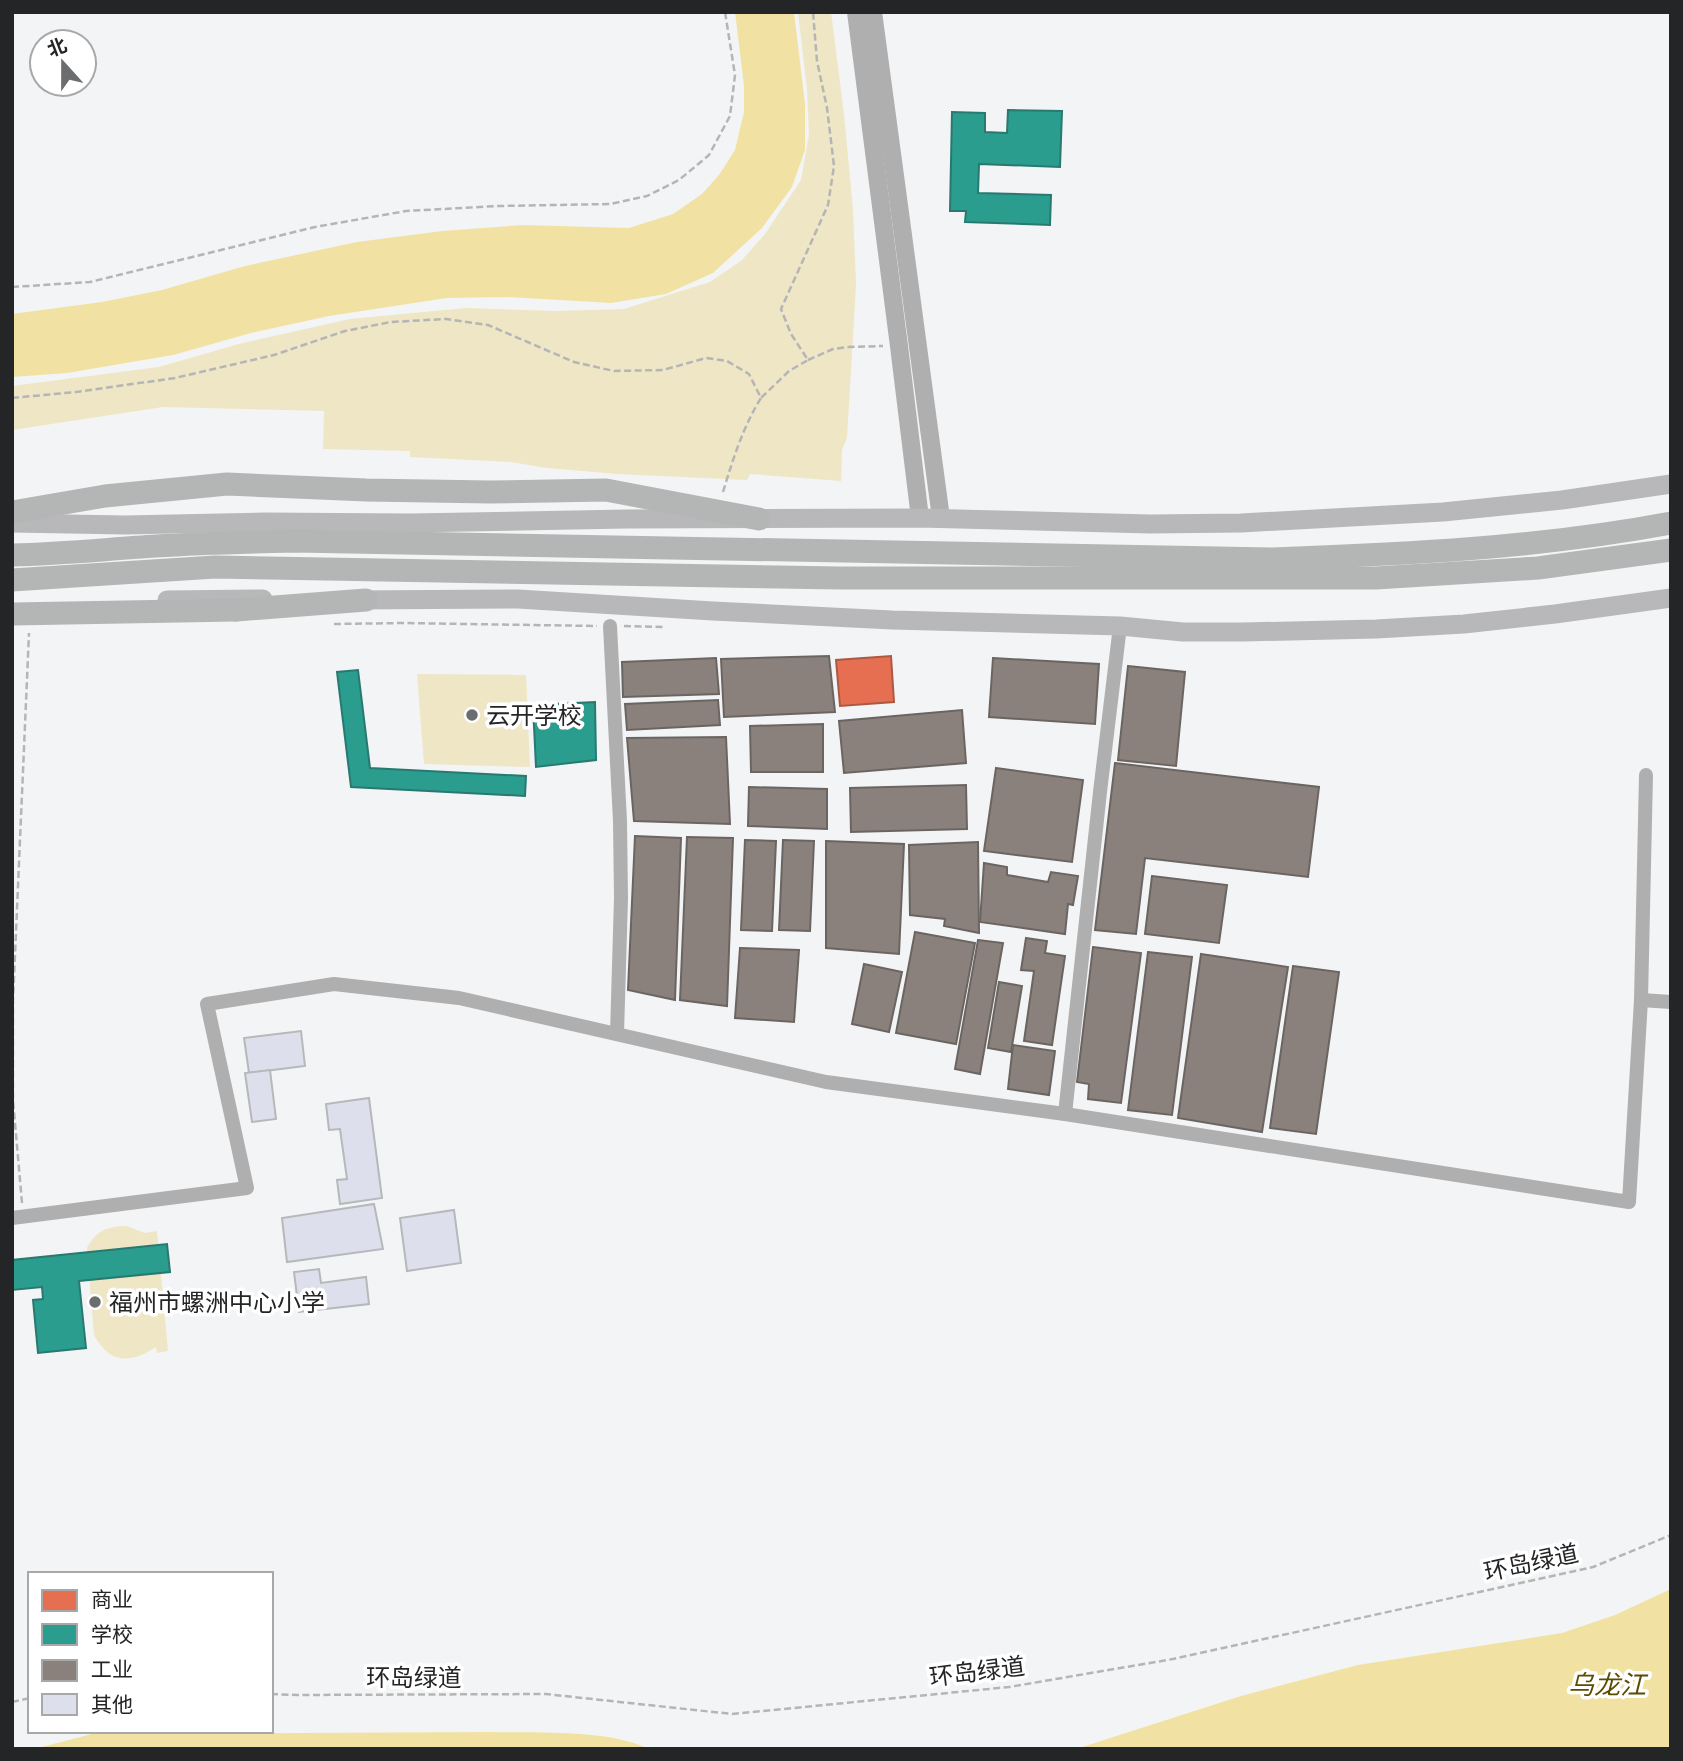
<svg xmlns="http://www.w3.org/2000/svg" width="1683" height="1761" viewBox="0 0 1683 1761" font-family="'Public Sans','Noto Sans SC',sans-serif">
<rect width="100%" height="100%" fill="#f3f4f6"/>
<!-- green -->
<g fill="#eee6c4">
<path d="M798 12H831L844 114 853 210 856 284 847 438 842 450 841 481 750 474 747 480 617 474 547 468 511 462 410 457V451L323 449 324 411 163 407 12 430V386L159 367 239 344 350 319 466 308 556 311 624 309 710 282 742 260 765 234 801 180 809 135 807 89Z"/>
<path d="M417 674 526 675 530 767 424 764Z"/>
<path d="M126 1226 145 1233 157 1231 168 1351 157 1353 156 1347C130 1364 110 1364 94 1335L87 1248C97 1230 106 1227 126 1226Z"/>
</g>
<!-- water -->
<g fill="#f1e2a3">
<path d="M735 12H794L805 104V150L792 187 762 228 713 273 666 294 611 303 508 297 447 298 329 316 251 333 173 355 67 373 12 377V314L102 302 162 290 245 266 357 242 442 231 523 225 629 228 673 214 702 194 719 175 735 150 744 112V86Z"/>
<path d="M1671 1589V1749H1076L1241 1696 1358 1665 1562 1633 1615 1615Z"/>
<path d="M492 1732C537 1733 609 1729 649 1749H34L92 1734Z"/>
</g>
<!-- shops -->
<path fill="#e76f51" stroke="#ac5944" stroke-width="2" d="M891 656 894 702 840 706 836 660Z"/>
<!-- schools -->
<g fill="#2a9d8f" stroke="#287970" stroke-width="2">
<path d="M1008 110 1062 111 1060 167 979 164 978 193 1051 195 1050 225 965 222 966 211H950L952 112 985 113V132L1007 133Z"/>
<path d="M358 670 370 768 526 776 525 796 351 787 337 672Z"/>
<path d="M595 702 596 760 536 767 533 705Z"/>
<path d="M167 1244 170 1272 79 1281 86 1348 38 1353 33 1300 43 1299 42 1287 12 1290V1260Z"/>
</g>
<!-- industry -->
<g fill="#8a817c" stroke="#6b6562" stroke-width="2">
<path d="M829 656 835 712 724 717 721 659Z"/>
<path d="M716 658 719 694 623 697 622 662Z"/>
<path d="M993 658 1099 664 1095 724 989 717Z"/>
<path d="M1128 666 1185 672 1176 766 1118 760Z"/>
<path d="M718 700 720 725 627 730 625 704Z"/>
<path d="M962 710 966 763 844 773 839 721Z"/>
<path d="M823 724V772H751L750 726Z"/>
<path d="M726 737 730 824 634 821 627 738Z"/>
<path d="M1115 763 1319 787 1308 877 1145 858 1136 934 1095 930Z"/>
<path d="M996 768 1083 780 1072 862 984 851Z"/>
<path d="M966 785 967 829 851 832 850 788Z"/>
<path d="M749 787 827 789V829L748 826Z"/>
<path d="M635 836 681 838 675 1000 628 990Z"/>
<path d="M687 837 733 838 727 1006 680 1000Z"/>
<path d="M745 840 776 841 772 931 741 930Z"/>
<path d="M783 840 814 841 810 931 779 930Z"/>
<path d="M826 841 904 844 899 954 826 948Z"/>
<path d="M978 842 979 933 944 926 945 919 910 915 909 845Z"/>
<path d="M984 863 1007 867V875L1048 882 1051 872 1078 876 1073 905 1068 904 1065 934 980 922Z"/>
<path d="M1152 876 1227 885 1219 943 1145 934Z"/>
<path d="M915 932 975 943 956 1044 896 1033Z"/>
<path d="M1026 938 1047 941 1045 953 1065 956 1052 1045 1024 1041 1034 971 1021 970Z"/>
<path d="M978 940 1003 943 980 1074 955 1069Z"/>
<path d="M1093 947 1141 953 1121 1103 1088 1099 1089 1084 1077 1082Z"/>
<path d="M740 948 799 950 794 1022 735 1018Z"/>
<path d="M1148 952 1192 957 1172 1115 1128 1110Z"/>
<path d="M1201 954 1288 967 1262 1132 1178 1118Z"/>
<path d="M864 964 902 972 889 1032 852 1024Z"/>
<path d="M1293 966 1339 972 1316 1134 1270 1128Z"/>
<path d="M999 982 1022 986 1011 1052 988 1048Z"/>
<path d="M1013 1045 1055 1051 1049 1095 1008 1089Z"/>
</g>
<!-- building -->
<g fill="#dddfec" stroke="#b7b8b9" stroke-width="2">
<path d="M301 1031 305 1066 249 1073 244 1038Z"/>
<path d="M270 1070 276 1119 252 1122 245 1073Z"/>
<path d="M369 1098 382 1198 340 1204 337 1180 347 1179 340 1129 329 1130 326 1104Z"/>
<path d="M374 1204 383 1249 287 1262 282 1218Z"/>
<path d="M454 1210 461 1263 407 1271 400 1218Z"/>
<path d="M319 1269 321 1283 366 1277 369 1304 299 1312 294 1272Z"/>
</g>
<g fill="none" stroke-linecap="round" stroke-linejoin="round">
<!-- path -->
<g stroke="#b5b5b6" stroke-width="2.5" stroke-dasharray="7 3.5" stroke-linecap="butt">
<path d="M12 287 90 282 315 227 406 211 498 206 610 204 647 196 679 180 709 155 730 116 735 75 725 12"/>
<path d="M808 360 833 349 847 347 883 346"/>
<path d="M12 398 76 392 175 378 274 355 345 331 391 322 446 319 488 325 574 362 614 371 663 370 706 358 727 361 749 374 761 398 789 371 808 360 791 334 781 309 828 205 834 166 827 108 817 61 813 12"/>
<path d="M723 492C733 459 743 427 761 398"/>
<path d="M334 624 402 623 597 626"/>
<path d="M624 626 663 627"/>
<path d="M22 1203 13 1100V1001L29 633"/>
<path d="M271 1694 297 1695 546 1694 732 1714 1009 1687 1173 1659 1593 1567 1671 1535"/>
<path d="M12 1702 30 1698"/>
</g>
<!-- minor -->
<g stroke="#afafaf" stroke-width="14">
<path d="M610 626 620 821 621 898 617 1034"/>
<path d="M1641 1000 1671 1002"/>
<path d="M1065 1114 1100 792 1120 626"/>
<path d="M12 1218 247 1188 207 1004 334 984 459 998 826 1082 1065 1114 1629 1202 1641 1000 1646 775"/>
</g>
<!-- tertiary -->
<g stroke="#afafaf" stroke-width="18">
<path d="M856 12 899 346 920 518"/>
<path d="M873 12 941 518"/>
</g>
<!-- secondary -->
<g stroke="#b8b8ba" stroke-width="19">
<path d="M12 523 125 525 265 522 410 523 627 519 920 518 1150 524 1241 523 1443 512 1562 500 1671 484"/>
<path d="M167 600 263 599"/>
<path d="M353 600 518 599 713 611 892 620 1120 626 1183 632H1243L1376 629 1464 624 1555 614 1671 598"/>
</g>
<!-- trunk -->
<g stroke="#b4b6b6" stroke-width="23">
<path d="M12 512 105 496 227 484 366 490 490 492 606 490 759 519"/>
<path d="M12 555C61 554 108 549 156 546 203 543 249 542 296 541L1272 559C1405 554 1539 548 1671 523"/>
<path d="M12 580 215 567 840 578H1376L1538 568 1671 550"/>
<path d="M236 610 366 600"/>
</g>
<!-- trunk-bridge -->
<path stroke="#b4b6b6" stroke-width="23" d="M12 614 236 610"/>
</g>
<!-- markers -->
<g fill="#6c6d6f" stroke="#fff" stroke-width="2.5">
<circle cx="472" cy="715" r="7"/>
<circle cx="95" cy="1302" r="7"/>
</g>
<g text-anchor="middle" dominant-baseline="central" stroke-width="7" stroke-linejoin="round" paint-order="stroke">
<!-- poi labels -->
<g font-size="24" fill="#242526" stroke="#fff" text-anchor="start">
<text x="486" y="715">云开学校</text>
<text x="109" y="1302">福州市螺洲中心小学</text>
</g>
<!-- street labels -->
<g font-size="24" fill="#242526" stroke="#fff">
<text transform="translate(1531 1562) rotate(-12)">环岛绿道</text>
<text transform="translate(977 1671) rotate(-7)">环岛绿道</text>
<text x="414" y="1677">环岛绿道</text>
</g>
<!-- water labels -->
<g font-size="26" font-style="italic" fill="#5b4c02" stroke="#fff">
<text x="1607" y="1684">乌龙江</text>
</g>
</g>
<!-- border -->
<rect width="1683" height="1761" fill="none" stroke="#242526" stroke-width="28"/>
<!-- legend -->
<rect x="28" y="1572" width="245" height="161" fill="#ffffff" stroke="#a7a8a8" stroke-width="2"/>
<rect x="42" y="1590" width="35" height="21" fill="#e76f51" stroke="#a7a8a8" stroke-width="2"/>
<text x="91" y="1607" font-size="21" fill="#242526">商业</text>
<rect x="42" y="1624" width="35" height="21" fill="#2a9d8f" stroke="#a7a8a8" stroke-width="2"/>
<text x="91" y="1642" font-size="21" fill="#242526">学校</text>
<rect x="42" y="1660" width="35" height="21" fill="#8a817c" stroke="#a7a8a8" stroke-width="2"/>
<text x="91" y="1677" font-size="21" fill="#242526">工业</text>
<rect x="42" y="1694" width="35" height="21" fill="#dddfec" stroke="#a7a8a8" stroke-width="2"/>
<text x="91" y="1712" font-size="21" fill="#242526">其他</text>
<!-- north arrow -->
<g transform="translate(63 63) rotate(339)"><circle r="33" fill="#ffffff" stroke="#a7a8a8" stroke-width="2"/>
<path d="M0-5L12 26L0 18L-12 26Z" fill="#6c6d6f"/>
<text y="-10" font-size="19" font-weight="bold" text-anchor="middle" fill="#242526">北</text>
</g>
</svg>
